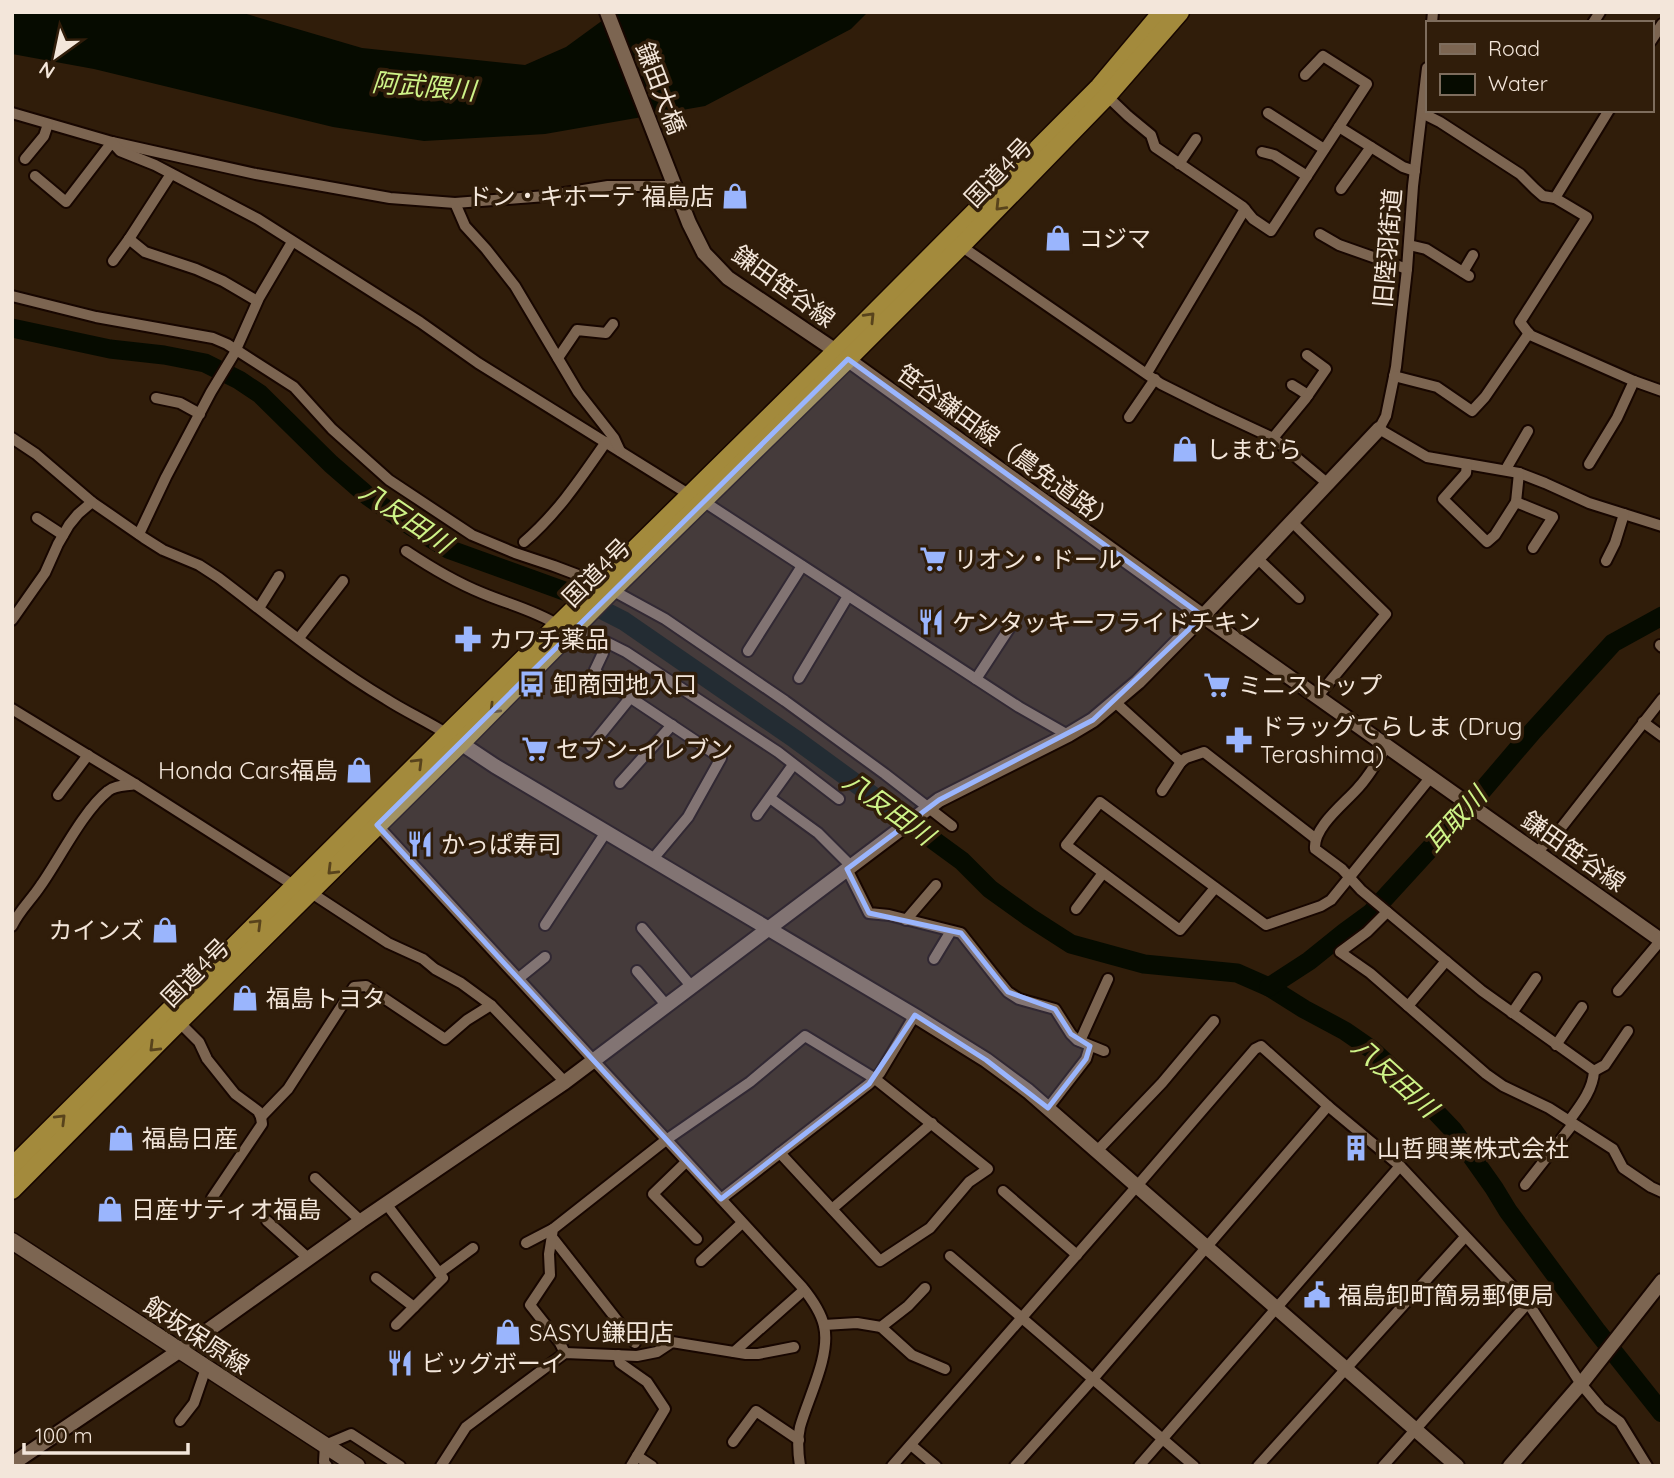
<svg xmlns="http://www.w3.org/2000/svg" width="1674" height="1478" viewBox="0 0 1674 1478" font-family="Quicksand,'Noto Sans JP',sans-serif">
<rect width="100%" height="100%" fill="#301d0a"/>
<!-- water -->
<path fill="#060b00" d="M12 12H240L362 48 525 65 566 47 614 12H868L851 29 705 106 545 134 424 141 333 127 94 69 12 54Z"/>
<g fill="none" stroke-linecap="round" stroke-linejoin="round">
<!-- river -->
<g stroke="#060b00" stroke-width="19">
<path d="M12 328 110 349 164 355 205 363 239 380 260 394 331 464 369 497 412 527 448 549 567 592 624 621 795 739 962 861 990 889 1029 917 1071 944 1144 964 1237 973 1269 987 1304 1009 1345 1031 1371 1049 1414 1089 1453 1130 1494 1188 1508 1211 1596 1330 1662 1413"/>
<path d="M1269 987 1309 961 1345 932 1371 913 1469 806 1533 731 1613 643 1662 616"/>
</g>
<!-- minor casing -->
<g stroke="#170600" stroke-width="14">
<g id="minor">
<path d="M1432 23 1433 12"/>
<path d="M1593 23 1600 12"/>
<path d="M1651 41 1662 24"/>
<path d="M1427 68 1413 186 1407 269 1396 367 1386 416 1379 429 1427 457 1519 473 1545 483 1589 503 1662 526"/>
<path d="M1107 96 1128 116 1151 135 1155 147 1243 207 1253 219 1271 231 1367 84 1323 56 1305 75"/>
<path d="M1609 110 1555 198 1587 217 1520 322 1530 335 1634 381 1662 391"/>
<path d="M12 113 112 142 256 174 390 198 455 203 546 196 608 186H675"/>
<path d="M1268 113 1324 149"/>
<path d="M1422 113 1440 122 1520 174 1535 189 1543 196 1555 198"/>
<path d="M1339 127 1403 167 1415 171"/>
<path d="M1262 152 1274 155 1307 176"/>
<path d="M25 159 44 136 48 124"/>
<path d="M1179 164 1196 139"/>
<path d="M35 176 66 202 112 142 120 151 155 165 258 219 420 322 478 363 690 495"/>
<path d="M1341 189 1371 147"/>
<path d="M455 203 465 226 486 249 515 286 578 392 614 438 620 451"/>
<path d="M1320 234 1339 245 1407 269"/>
<path d="M129 239 145 252 196 269 223 281 257 301"/>
<path d="M1409 245 1426 249 1469 276"/>
<path d="M961 246 1161 384 1213 410 1273 438 1327 483"/>
<path d="M113 261 129 239 171 174"/>
<path d="M1463 272 1473 255"/>
<path d="M12 296 96 317 213 338 227 344 294 387 332 429 389 480 472 535 515 553 554 566 599 583"/>
<path d="M558 358 577 330 606 333 613 324"/>
<path d="M1147 373 1245 209"/>
<path d="M1394 376 1437 387 1472 411 1485 397 1529 333"/>
<path d="M1292 385 1308 395"/>
<path d="M156 398 180 403 200 414"/>
<path d="M1129 417 1155 379"/>
<path d="M12 438 36 454 92 502 144 538 163 550 199 565 219 578C273 619 327 664 386 699 406 712 427 721 447 734"/>
<path d="M1273 438 1306 398 1326 369 1307 355"/>
<path d="M1467 464 1466 473 1443 499 1487 542 1495 535 1516 502 1519 473"/>
<path d="M1589 464 1617 418 1634 381"/>
<path d="M1506 469 1528 431"/>
<path d="M703 501 1019 707 1068 735"/>
<path d="M1516 502 1553 517 1533 548"/>
<path d="M37 518 63 535"/>
<path d="M1291 521 1386 614 1317 697"/>
<path d="M139 534 166 477 211 392 234 354 259 298 292 242"/>
<path d="M524 542C557 514 581 478 606 442"/>
<path d="M406 551C430 567 455 582 482 593 508 604 534 610 558 625"/>
<path d="M1257 558 1299 598"/>
<path d="M1606 561 1615 543 1624 514"/>
<path d="M612 590 665 619 785 701 885 774 952 826"/>
<path d="M259 608 279 576"/>
<path d="M12 620 45 573 58 544 69 525 78 514 92 502"/>
<path d="M573 630 600 639 626 652 778 752 839 799"/>
<path d="M592 637 603 653 595 670 601 678 721 758 688 817 652 860"/>
<path d="M299 638 343 581"/>
<path d="M1660 645 1662 647"/>
<path d="M748 651 802 566"/>
<path d="M799 678 848 596"/>
<path d="M976 679 1014 621"/>
<path d="M1115 702 1181 762 1186 758 1204 752 1316 839"/>
<path d="M12 709 135 784 295 886"/>
<path d="M1643 722 1662 736"/>
<path d="M591 746 630 698"/>
<path d="M1386 747C1378 761 1370 775 1358 788 1345 803 1313 827 1315 849L1342 869 1361 890 1482 991 1594 1071C1593 1090 1580 1106 1569 1121"/>
<path d="M620 783 672 725"/>
<path d="M1162 791 1181 762"/>
<path d="M58 795 88 755"/>
<path d="M770 798 818 833 851 866"/>
<path d="M757 815 793 765"/>
<path d="M377 825 802 1287C811 1298 821 1312 824 1326 831 1355 808 1398 800 1427 797 1440 798 1453 800 1466"/>
<path d="M1537 852 1561 828 1662 699"/>
<path d="M847 869 869 913 889 915 961 933 998 980 1008 992 1019 999 1055 1009 1071 1034 1077 1040 1104 1051"/>
<path d="M1215 888 1180 930 1066 845 1100 802 1266 925 1321 906 1331 900 1430 778"/>
<path d="M310 892 388 943 423 959 435 969 461 983 491 1005 565 1082"/>
<path d="M1076 909 1103 873"/>
<path d="M1387 912 1367 932 1340 952 1370 973 1486 1074 1503 1086 1549 1108 1613 1149 1623 1168 1651 1187 1662 1192"/>
<path d="M906 920 936 885"/>
<path d="M545 925 606 832"/>
<path d="M12 926C19 911 32 899 41 885 60 858 83 811 108 791 115 785 126 786 135 784"/>
<path d="M642 928 692 987"/>
<path d="M934 959 951 931"/>
<path d="M637 971 667 1006"/>
<path d="M519 978 545 957"/>
<path d="M1618 991 1661 940"/>
<path d="M1408 1006 1446 961"/>
<path d="M1512 1013 1536 978"/>
<path d="M179 1022 199 1042 207 1059 235 1094 258 1111 261 1117 262 1124 212 1198"/>
<path d="M1080 1041 1108 979"/>
<path d="M1556 1045 1582 1007"/>
<path d="M1594 1071 1605 1065 1628 1031"/>
<path d="M1048 1108 1086 1059 1090 1046"/>
<path d="M261 1117 288 1089 354 987 366 986 445 1039 467 1020 491 1005"/>
<path d="M1097 1151 1162 1083 1214 1021"/>
<path d="M686 1162 653 1194 697 1239"/>
<path d="M315 1178 361 1221"/>
<path d="M1525 1185 1573 1124"/>
<path d="M1003 1191 1077 1255"/>
<path d="M721 1199 869 1084 880 1073 915 1015"/>
<path d="M387 1205 443 1278 396 1325"/>
<path d="M832 1209 932 1123"/>
<path d="M267 1221 308 1258"/>
<path d="M552 1237 635 1343"/>
<path d="M526 1243 553 1229"/>
<path d="M950 1256 1194 1466"/>
<path d="M701 1261 742 1223"/>
<path d="M439 1273 473 1248"/>
<path d="M376 1278 414 1307"/>
<path d="M824 1325 857 1323 881 1327 908 1306 925 1288"/>
<path d="M881 1327 912 1355 945 1369"/>
<path d="M734 1352 804 1290"/>
<path d="M565 1353 560 1343 530 1305 550 1275 549 1254 553 1229 666 1140 750 1082 805 1036 874 1078 988 1169 969 1182 930 1228 880 1261 780 1153"/>
<path d="M618 1355 620 1363 647 1382 665 1409 631 1466"/>
<path d="M180 1421 194 1403 206 1368"/>
<path d="M733 1442 756 1411 799 1440"/>
<path d="M911 1445 936 1466"/>
<path d="M637 1456 652 1466"/>
<path d="M327 1466 324 1462 325 1445 351 1434 400 1466"/>
<path d="M441 1466 466 1427 565 1353 637 1356 657 1352 672 1342 746 1354H758L794 1347"/>
<path d="M892 1466 1137 1186 1255 1049 1261 1046 1328 1106 1400 1166 1528 1303 1581 1384 1601 1408 1620 1422 1647 1466"/>
<path d="M1015 1466 1093 1379 1328 1106"/>
<path d="M1139 1466 1400 1166"/>
<path d="M1258 1466 1465 1237"/>
<path d="M1383 1466 1528 1303"/>
</g>
</g>
<!-- tertiary casing -->
<g stroke="#170600" stroke-width="18">
<g id="tertiary">
<path d="M607 12 689 223 704 253 728 278 836 351 1203 616 1662 941"/>
<path d="M453 738 495 766 917 1017 986 1060 1028 1091 1457 1466"/>
<path d="M12 1464 179 1351 361 1221 565 1082 939 800 1068 735 1093 720 1138 682 1203 616 1379 429"/>
<path d="M1510 1466 1581 1384 1662 1281"/>
</g>
</g>
<!-- secondary casing -->
<g stroke="#170600" stroke-width="19">
<path id="secondary" d="M12 1241 357 1466"/>
</g>
<!-- trunk casing -->
<g stroke="#170600" stroke-width="21">
<g id="trunk">
<path d="M12 1167 447 734 836 351 1099 87 1162 12"/>
<path d="M12 1190 179 1022 461 743 612 590 848 359 961 246 1107 96 1180 12"/>
</g>
</g>
<!-- minor -->
<use href="#minor" stroke="#7c6551" stroke-width="10"/>
<!-- tertiary -->
<use href="#tertiary" stroke="#7c6551" stroke-width="14"/>
<!-- secondary -->
<use href="#secondary" stroke="#7c6551" stroke-width="16"/>
<!-- trunk -->
<use href="#trunk" stroke="#a38a3c" stroke-width="18"/>
</g>
<!-- one-way arrows -->
<defs><path id="oneway-chevron" d="M-2-3.5L2.5 0L-2 3.5" fill="none" stroke-width="1.6" stroke-linecap="round" stroke-linejoin="round" transform="scale(1.75)"/></defs>
<g stroke="#58431c">
<use href="#oneway-chevron" transform="translate(1000 206) rotate(134)"/>
<use href="#oneway-chevron" transform="translate(870 317) rotate(-46)"/>
<use href="#oneway-chevron" transform="translate(494 709) rotate(135)"/>
<use href="#oneway-chevron" transform="translate(418 763) rotate(-45)"/>
<use href="#oneway-chevron" transform="translate(332 870) rotate(135)"/>
<use href="#oneway-chevron" transform="translate(257 924) rotate(-45)"/>
<use href="#oneway-chevron" transform="translate(154 1047) rotate(135)"/>
<use href="#oneway-chevron" transform="translate(61 1119) rotate(-45)"/>
</g>
<!-- marked area -->
<path fill="#9ab5fd" fill-opacity="0.2" stroke="#9ab5fd" stroke-width="5" stroke-linejoin="round" d="M848 359 1203 616 1093 720 939 800 847 869 869 913 961 933 1008 992 1055 1009 1071 1034 1090 1046 1086 1059 1048 1108 986 1060 915 1015 869 1084 721 1199 377 825Z"/>
<!-- icons -->
<defs>
<g id="shop-bare" transform="scale(2.1)"><path d="M-5-2.5h2.3a2.7 3.5 0 0 1 5.4 0H5L5.5 6h-11ZM-1.5-2.5h3a1.5 2.3 0 0 0-3 0Z" fill="#9ab5fd" stroke="#301d0a" stroke-width="2.5" paint-order="stroke"/></g>
<g id="supermarket-bare" transform="scale(2.1)"><path d="M-6-5.5h2.5l.6 2H6L4.5 2H-2.5L-4.4-4H-6ZM-1.5 3.2a1.3 1.3 0 1 0 .1 0ZM3 3.2a1.3 1.3 0 1 0 .1 0Z" fill="#9ab5fd" stroke="#301d0a" stroke-width="2.5" paint-order="stroke"/></g>
<g id="restaurant-bare" transform="scale(2.1)"><path d="M-5-6h1v4h1v-4h1v4h1v-4h1v5L-1.5 .5V6h-2V.5L-5-1ZM5-6V6H3V1.5H1.5Q1.5-4 5-6Z" fill="#9ab5fd" stroke="#301d0a" stroke-width="2.5" paint-order="stroke"/></g>
<g id="pharmacy-bare" transform="scale(2.1)"><path d="M-2-6h4v4h4v4h-4v4h-4v-4h-4v-4h4Z" fill="#9ab5fd" stroke="#301d0a" stroke-width="2.5" paint-order="stroke"/></g>
<g id="bus-bare" transform="scale(2.1)"><path d="M-5-6H5V4H4V6H2V4H-2V6H-4V4H-5ZM-3.5-4V0h7V-4ZM-3.5 1.2v1.5H-2V1.2ZM2 1.2v1.5H3.5V1.2Z" fill="#9ab5fd" stroke="#301d0a" stroke-width="2.5" paint-order="stroke"/></g>
<g id="building-bare" transform="scale(2.1)"><path d="M-4-6H4V6H1V3H-1V6H-4ZM-2.5-4.3h1.7v1.8h-1.7ZM.8-4.3h1.7v1.8H.8ZM-2.5-1h1.7V.8h-1.7ZM.8-1h1.7V.8H.8Z" fill="#9ab5fd" stroke="#301d0a" stroke-width="2.5" paint-order="stroke"/></g>
<g id="civic-bare" transform="scale(2.1)"><path d="M-.6-6.5H3V-4.5H.6V-3L4-1V1h2V6H-6V1h2V-1L-.6-3ZM-1.2 2.5V6h2.4V2.5Z" fill="#9ab5fd" stroke="#301d0a" stroke-width="2.5" paint-order="stroke"/></g>
</defs>
<g fill-rule="evenodd">
<use href="#shop-bare" x="735" y="196"/>
<use href="#shop-bare" x="1058" y="238"/>
<use href="#shop-bare" x="1185" y="449"/>
<use href="#supermarket-bare" x="933" y="559"/>
<use href="#restaurant-bare" x="931" y="622"/>
<use href="#pharmacy-bare" x="468" y="639"/>
<use href="#bus-bare" x="532" y="684"/>
<use href="#supermarket-bare" x="1217" y="685"/>
<use href="#pharmacy-bare" x="1239" y="740"/>
<use href="#supermarket-bare" x="535" y="749"/>
<use href="#shop-bare" x="359" y="770"/>
<use href="#restaurant-bare" x="420" y="844"/>
<use href="#shop-bare" x="165" y="930"/>
<use href="#shop-bare" x="245" y="998"/>
<use href="#shop-bare" x="121" y="1138"/>
<use href="#building-bare" x="1356" y="1148"/>
<use href="#shop-bare" x="110" y="1209"/>
<use href="#civic-bare" x="1317" y="1295"/>
<use href="#shop-bare" x="508" y="1332"/>
<use href="#restaurant-bare" x="400" y="1363"/>
</g>
<g text-anchor="middle" dominant-baseline="central" stroke-width="7" stroke-linejoin="round" paint-order="stroke">
<!-- street labels -->
<g font-size="24" fill="#f3e6da" stroke="#301d0a">
<text transform="translate(661 88) rotate(69)">鎌田大橋</text>
<text transform="translate(998 172) rotate(-46)">国道4号</text>
<text transform="translate(1387 248) rotate(-85)">旧陸羽街道</text>
<text transform="translate(784 286) rotate(36)">鎌田笹谷線</text>
<text transform="translate(1007 447) rotate(36)">笹谷鎌田線（農免道路）</text>
<text transform="translate(596 572) rotate(-45)">国道4号</text>
<text transform="translate(1574 851) rotate(35)">鎌田笹谷線</text>
<text transform="translate(195 972) rotate(-45)">国道4号</text>
<text transform="translate(197 1335) rotate(33)">飯坂保原線</text>
</g>
<!-- poi labels -->
<g font-size="24" fill="#f3e6da" stroke="#301d0a" text-anchor="start">
<text x="714" y="196" text-anchor="end">ドン・キホーテ 福島店</text>
<text x="1079" y="238">コジマ</text>
<text x="1206" y="449">しまむら</text>
<text x="954" y="559">リオン・ドール</text>
<text x="952" y="622">ケンタッキーフライドチキン</text>
<text x="489" y="639">カワチ薬品</text>
<text x="553" y="684">卸商団地入口</text>
<text x="1238" y="685">ミニストップ</text>
<text x="1260" y="726">ドラッグてらしま (Drug<tspan x="1260" dy="28">Terashima)</tspan></text>
<text x="556" y="749">セブン-イレブン</text>
<text x="338" y="770" text-anchor="end">Honda Cars福島</text>
<text x="441" y="844">かっぱ寿司</text>
<text x="144" y="930" text-anchor="end">カインズ</text>
<text x="266" y="998">福島トヨタ</text>
<text x="142" y="1138">福島日産</text>
<text x="1377" y="1148">山哲興業株式会社</text>
<text x="131" y="1209">日産サティオ福島</text>
<text x="1338" y="1295">福島卸町簡易郵便局</text>
<text x="529" y="1332">SASYU鎌田店</text>
<text x="421" y="1363">ビッグボーイ</text>
</g>
<!-- water labels -->
<g font-size="26" font-style="italic" fill="#cef388" stroke="#301d0a">
<text transform="translate(424 86) rotate(5)">阿武隈川</text>
<text transform="translate(406 517) rotate(34)">八反田川</text>
<text transform="translate(889 808) rotate(36)">八反田川</text>
<text transform="translate(1455 820) rotate(-48)">耳取川</text>
<text transform="translate(1395 1077) rotate(42)">八反田川</text>
</g>
</g>
<!-- border -->
<rect width="1674" height="1478" fill="none" stroke="#f3e6da" stroke-width="28"/>
<!-- legend -->
<rect x="1426" y="21" width="228" height="91" fill="#301d0a" stroke="#7e6d5d" stroke-width="2"/>
<rect x="1440" y="44" width="35" height="10" fill="#7c6551" stroke="#7e6d5d" stroke-width="2"/>
<text x="1488" y="56" font-size="21" fill="#f3e6da">Road</text>
<rect x="1440" y="74" width="35" height="21" fill="#060b00" stroke="#7e6d5d" stroke-width="2"/>
<text x="1488" y="91" font-size="21" fill="#f3e6da">Water</text>
<!-- north arrow -->
<g transform="translate(56 56) rotate(213)" stroke="#301d0a" stroke-width="5" paint-order="stroke">
<path d="M0-5L12 26L0 18L-12 26Z" fill="#f3e6da"/>
<text y="-10" font-size="19" font-weight="bold" text-anchor="middle" fill="#f3e6da">N</text>
</g>
<!-- scale -->
<path d="M24 1443v10h164v-10" fill="none" stroke="#f3e6da" stroke-width="3.5"/>
<text x="35" y="1443" font-size="21" fill="#f3e6da" stroke="#301d0a" stroke-width="5" paint-order="stroke">100 m</text>
</svg>
